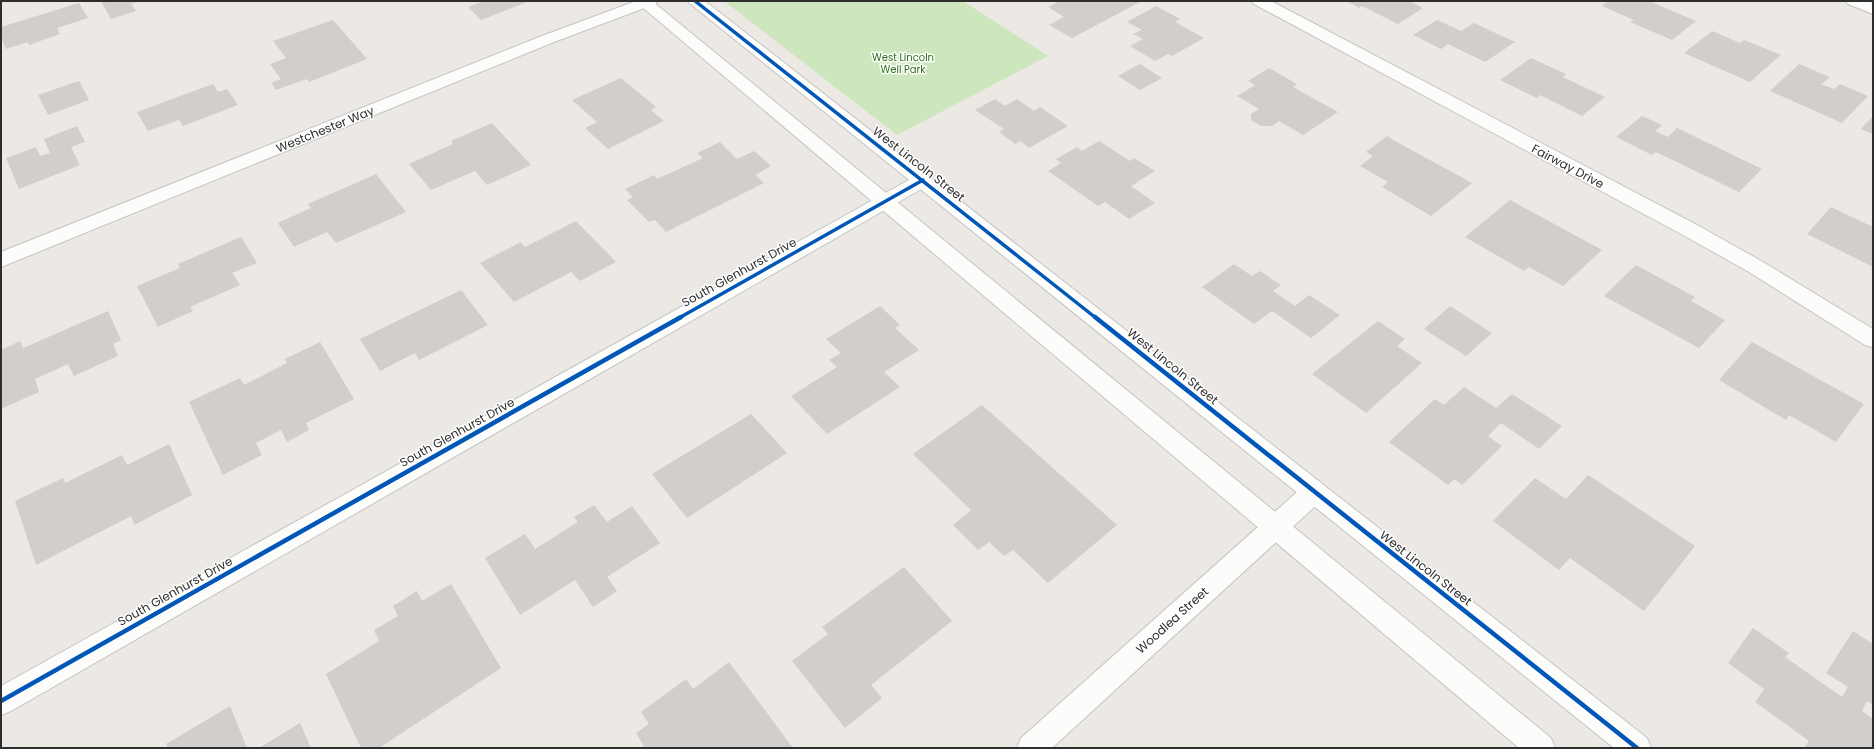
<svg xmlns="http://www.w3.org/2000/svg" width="1874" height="749" viewBox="0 0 1874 749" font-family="Poppins,sans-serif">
<rect width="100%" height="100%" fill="#ece8e4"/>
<!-- green -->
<path fill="#cee6be" d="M724 1H963L1048 56 897 135Z"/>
<!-- building -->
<g fill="#d1cecb">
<path d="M101 1H140L131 4 136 11 111 19Z"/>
<path d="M480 1H526L527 2 481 20 468 7 482 2Z"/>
<path d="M1060 1H1142L1072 38 1049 25 1064 17 1048 7Z"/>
<path d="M1346 1H1409L1423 8 1398 24 1362 6 1359 8Z"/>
<path d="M1608 1H1649L1696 21 1672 40 1630 22 1634 20 1602 6Z"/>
<path d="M79 3 88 18 57 28 60 34 29 45 28 42 6 49 1 38V27Z"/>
<path d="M1156 6 1180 19 1175 22 1204 38 1172 56 1168 54 1155 61 1130 46 1143 39 1133 34 1142 30 1127 22Z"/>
<path d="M333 20 367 59 309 82 307 79 276 90 271 83 281 79 270 64 286 58 273 41Z"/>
<path d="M1437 20 1461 31 1474 23 1515 42 1485 62 1448 44 1441 49 1413 35Z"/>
<path d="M1712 31 1740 43 1744 40 1781 55 1750 82 1684 53Z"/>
<path d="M1531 58 1566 74 1563 77 1605 97 1582 116 1540 95 1537 98 1500 80Z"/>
<path d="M1140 64 1162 78 1140 90 1118 76Z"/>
<path d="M1799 64 1830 77 1821 84 1834 89 1840 84 1868 96 1842 123 1770 91Z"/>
<path d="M1269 68 1297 84 1293 87 1338 112 1303 135 1279 121 1272 126H1261L1251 120V114L1259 109 1237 96 1255 85 1248 81Z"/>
<path d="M621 78 656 107 651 110 664 121 608 149 585 128 597 122 572 100Z"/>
<path d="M79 81 89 100 48 115 38 95Z"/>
<path d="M213 84 218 92 227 89 238 105 183 126 179 120 148 131 137 112Z"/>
<path d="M995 99 1005 106 1017 99 1034 111 1040 107 1068 126 1029 148 1020 141 1015 144 999 132 1004 129 975 110Z"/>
<path d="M1642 116 1662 125 1655 131 1668 137 1677 128 1762 169 1739 192 1656 152 1652 155 1616 137Z"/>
<path d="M1873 116V134L1861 129Z"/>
<path d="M492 123 531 165 487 185 475 171 431 190 409 164 453 144 451 141Z"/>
<path d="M77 126 85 142 71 147 80 165 19 189 6 158 36 147 40 156 50 153 44 139Z"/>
<path d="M1387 136 1395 141 1472 183 1431 216 1382 187 1388 182 1360 166 1373 156 1366 152Z"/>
<path d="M1099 141 1130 161 1134 158 1155 171 1131 186 1155 203 1129 219 1105 202 1098 206 1048 171 1061 163 1056 159 1077 147 1082 151Z"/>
<path d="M720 142 737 159 754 151 771 166 755 175 764 183 666 232 655 220 649 222 627 200 633 197 625 189 654 175 657 179 703 158 697 153Z"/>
<path d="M376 174 406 212 336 243 327 232 294 247 278 223 311 208 308 204Z"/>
<path d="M1510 200 1602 250 1563 286 1529 267 1524 271 1465 237Z"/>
<path d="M1831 207 1873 227V267L1807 234Z"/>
<path d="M576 221 616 262 580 281 571 272 514 302 480 263 521 242 525 247Z"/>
<path d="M241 237 257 263 232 273 240 285 190 307 193 311 158 327 137 286 180 268 178 264Z"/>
<path d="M1234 264 1252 276 1260 271 1281 285 1273 291 1295 306 1309 295 1340 315 1311 338 1272 311 1254 324 1202 287Z"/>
<path d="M1636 265 1695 297 1691 301 1725 320 1699 348 1604 296Z"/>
<path d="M461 290 488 325 419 360 415 353 380 371 360 339Z"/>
<path d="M880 306 900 325 895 328 919 350 884 372 900 387 827 434 791 396 837 367 829 360 841 353 826 339Z"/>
<path d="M1450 306 1492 333 1466 356 1424 329Z"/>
<path d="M108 311 121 340 113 344 118 356 74 376 68 364 35 379 39 392 1 409V350L20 341 23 348Z"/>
<path d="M1378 321 1405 339 1397 346 1422 363 1366 413 1312 374Z"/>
<path d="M320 342 354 399 306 423 309 430 287 442 281 430 256 443 262 455 223 475 189 402 240 378 244 385 287 363 285 359Z"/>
<path d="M1752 342 1864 404 1836 442 1789 415 1786 420 1719 380Z"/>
<path d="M1464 387 1496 408 1512 394 1562 426 1539 449 1501 423 1488 436 1502 446 1462 485 1454 479 1448 485 1389 442 1435 399 1444 405Z"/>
<path d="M982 405 1117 525 1048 583 1013 550 1004 556 989 542 978 550 953 525 971 510 913 454Z"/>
<path d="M751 414 787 453 687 518 652 474Z"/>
<path d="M169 444 192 495 134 525 131 516 36 565 15 501 63 478 65 483 122 455 127 465Z"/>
<path d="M1588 475 1695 546 1644 611 1570 558 1559 570 1493 521 1535 478 1566 499Z"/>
<path d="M594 505 607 522 632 506 660 543 607 577 617 591 593 607 575 580 520 615 485 558 525 534 535 549 578 522 574 517Z"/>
<path d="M904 567 952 621 871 685 882 698 845 728 792 661 828 634 822 627Z"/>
<path d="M451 584 501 668 379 748H361L326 674 379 641 374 630 398 616 393 606 417 591 422 601Z"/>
<path d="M1753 628 1789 653 1785 657 1842 697 1848 687 1826 673 1853 631 1873 644V705L1867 701 1862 711 1873 719V748H1804L1809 741 1755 702 1764 689 1728 663Z"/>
<path d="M729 662 793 748H645L636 733 649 724 641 712 686 679 693 689Z"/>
<path d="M230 706 247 748H168L166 744Z"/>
<path d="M300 723 311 748H259Z"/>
</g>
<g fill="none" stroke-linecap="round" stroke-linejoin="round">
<!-- minor casing -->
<g stroke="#c5c4c5" stroke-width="2">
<g id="minor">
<path d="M636 1H658L655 4 554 42 1 267V252L542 36Z"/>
<path d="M1251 1H1271L1697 225 1763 262 1873 329V347L1865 345 1749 272 1683 235 1254 4Z"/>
<path d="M1845 1H1867L1873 3V14L1848 4Z"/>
<path d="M923 174 930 176 932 180 930 184 11 711 1 715V686L916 176Z"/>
<path d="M1314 482 1323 485 1326 492 1323 499 1052 748H1017L1021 738 1305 485Z"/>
</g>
</g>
<!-- tertiary casing -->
<g stroke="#c5c4c5" stroke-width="2">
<g id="tertiary">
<path d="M635 1H652L1551 738 1555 748H1519Z"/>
<path d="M687 1H705L1647 738 1651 748H1614Z"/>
</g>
</g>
<!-- minor -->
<use href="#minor" fill="#fcfcfb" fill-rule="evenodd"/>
<!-- tertiary -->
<use href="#tertiary" fill="#fcfcfb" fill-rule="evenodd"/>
<!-- cycleway-far1 casing -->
<g stroke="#fff" stroke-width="5.5">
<g id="cycleway-far1">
<path d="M695 1 1096 318"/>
<path d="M679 318 923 180"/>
</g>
</g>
<!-- cycleway casing -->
<g stroke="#fff" stroke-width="7">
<g id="cycleway">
<path d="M1095 317 1637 748"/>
<path d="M1 701 681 317"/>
</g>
</g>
<!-- cycleway-far1 -->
<use href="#cycleway-far1" stroke="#0057b8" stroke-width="3.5"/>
<!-- cycleway -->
<use href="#cycleway" stroke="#0057b8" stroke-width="4.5"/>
</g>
<g text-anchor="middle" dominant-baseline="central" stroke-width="3" stroke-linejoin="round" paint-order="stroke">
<!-- far-park labels -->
<g font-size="10" fill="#2c6e1b" stroke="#fff">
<text x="903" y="57">West Lincoln<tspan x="903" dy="12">Well Park</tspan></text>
</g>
<!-- street labels -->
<g font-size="12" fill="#2e2e2e" stroke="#fff">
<text transform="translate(325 129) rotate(-22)">Westchester Way</text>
<text transform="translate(919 164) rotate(38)">West Lincoln Street</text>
<text transform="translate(1568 166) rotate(28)">Fairway Drive</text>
<text transform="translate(739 272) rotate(-29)">South Glenhurst Drive</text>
<text transform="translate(1173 366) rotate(39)">West Lincoln Street</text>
<text transform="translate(457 432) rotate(-29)">South Glenhurst Drive</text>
<text transform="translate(1426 568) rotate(38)">West Lincoln Street</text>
<text transform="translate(175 591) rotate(-29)">South Glenhurst Drive</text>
<text transform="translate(1172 620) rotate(-42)">Woodlea Street</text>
</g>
</g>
<!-- border -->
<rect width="1874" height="749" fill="none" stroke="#2e2e2e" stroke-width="4"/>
</svg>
